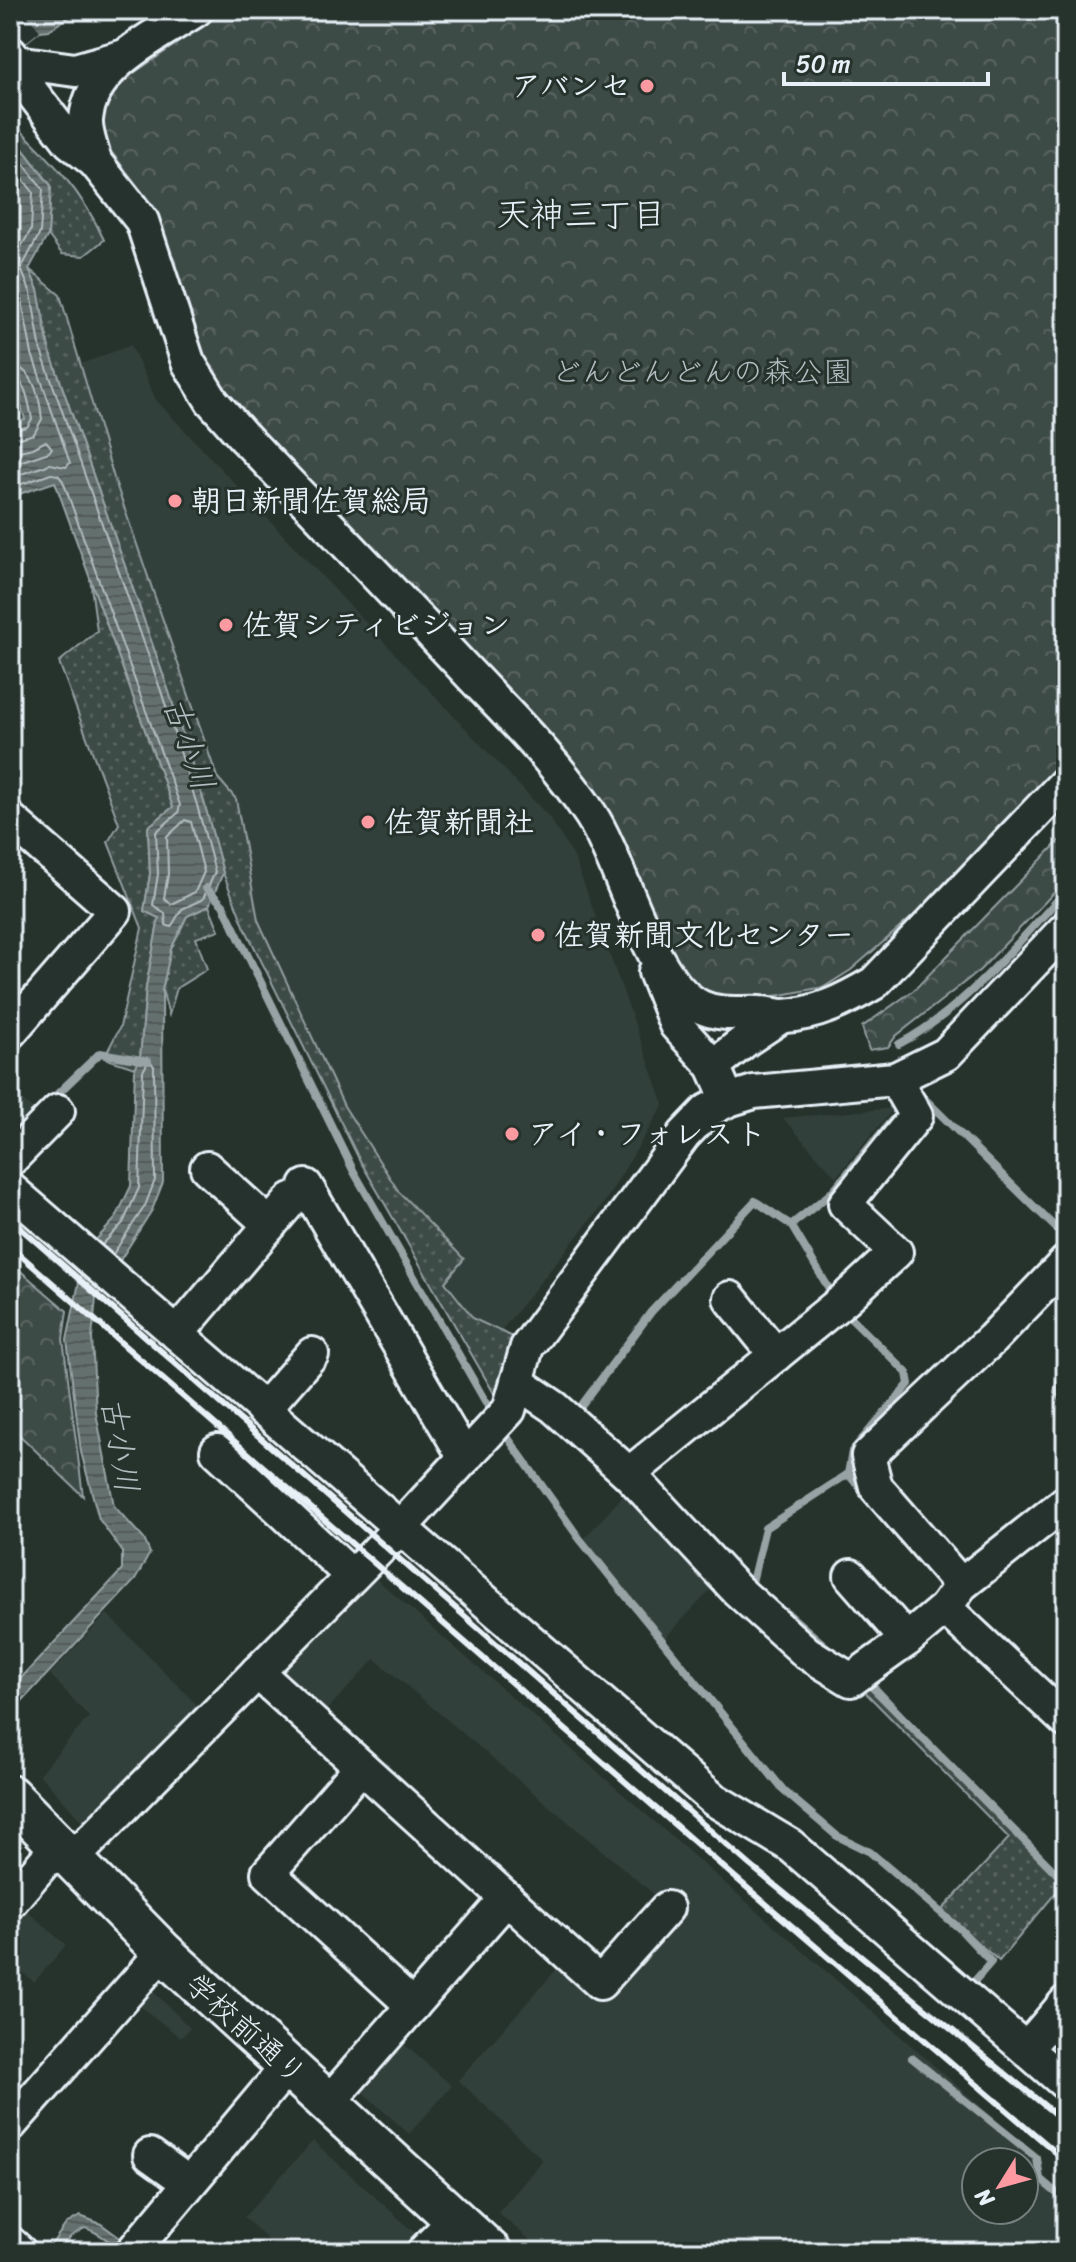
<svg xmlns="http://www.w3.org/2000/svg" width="1076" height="2262" viewBox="0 0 1076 2262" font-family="Sriracha,'Klee One',sans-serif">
<defs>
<pattern id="grass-dots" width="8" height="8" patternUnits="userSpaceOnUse" patternTransform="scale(2)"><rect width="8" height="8" fill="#3e4b47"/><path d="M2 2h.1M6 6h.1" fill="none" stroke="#5a6562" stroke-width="1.8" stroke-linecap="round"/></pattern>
<pattern id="forest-crowns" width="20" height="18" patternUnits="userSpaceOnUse" patternTransform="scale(2)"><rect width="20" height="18" fill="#3e4b47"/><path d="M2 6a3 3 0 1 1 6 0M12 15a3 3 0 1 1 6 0" fill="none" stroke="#5a6562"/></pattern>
<pattern id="water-rules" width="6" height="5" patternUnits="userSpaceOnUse" patternTransform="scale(2)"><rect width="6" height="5" fill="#636f6d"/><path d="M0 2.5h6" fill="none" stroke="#535a5a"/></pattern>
</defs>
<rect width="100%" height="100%" fill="#26332d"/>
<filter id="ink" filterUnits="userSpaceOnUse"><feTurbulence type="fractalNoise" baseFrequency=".0125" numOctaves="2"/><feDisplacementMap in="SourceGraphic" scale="16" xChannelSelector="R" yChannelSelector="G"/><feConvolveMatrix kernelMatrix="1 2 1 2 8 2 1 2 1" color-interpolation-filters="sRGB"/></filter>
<g filter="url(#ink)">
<!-- built -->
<g fill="#333f3a" fill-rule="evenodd">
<path d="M131 345 156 400 550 818 574 857 664 1104 604 1203 500 1332 474 1319 444 1282 463 1258 399 1192 344 1106 258 920 236 799 217 777 114 478 81 364Z"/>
<path d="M10 1089 43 1119 10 1149Z"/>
<path d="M894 1108 836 1177 783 1118Z"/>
<path d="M633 1485 721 1579 662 1641 583 1540Z"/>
<path d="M373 1576 1040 2158 1042 2178 1066 2198V2252H544L498 2213 543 2160 458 2080 557 1969 594 2001 676 1913 375 1659 323 1714 278 1672ZM976 2162H1024V2210H976Z"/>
<path d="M107 1614 202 1710 87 1827 39 1774 89 1717 50 1674Z"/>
<path d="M20 1905 66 1945 34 1982 10 1961V1916Z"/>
<path d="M145 1983 190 2028 181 2038 132 2000Z"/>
<path d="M397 2038 452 2086 409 2134 356 2086Z"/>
<path d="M313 2141 424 2241 414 2252H280L244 2217Z"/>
</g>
<!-- grass -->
<g fill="url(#grass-dots)" stroke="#939ea0" stroke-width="2">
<path d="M10 120C48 156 83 192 104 240L84 256 62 254 48 235 51 185 10 132Z"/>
<path d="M29 269 60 295 114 478 217 777 236 799 258 920 344 1106 399 1192 464 1259 445 1282 474 1319 515 1338 495 1395 359 1159 245 928 223 873 204 802 169 692 49 349 38 290Z"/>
<path d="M90 578 173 807 148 827 150 874 144 911 159 918 146 987 140 1060 135 1068 104 1058 120 1027 142 928 108 842 119 824 59 662 97 631Z"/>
<path d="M209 906 219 930 196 938 207 969 177 988 169 1015 162 990 171 949 187 916Z"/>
<path d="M870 1679 978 1793 1066 1879V1898L1058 1890 999 1961 941 1911 1009 1838 860 1687Z"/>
</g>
<!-- forest -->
<g fill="url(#forest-crowns)" stroke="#939ea0" stroke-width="2">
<path d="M226 10H1066V759L927 904 851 970 824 987 781 995 743 1000 714 996 685 977 667 949 611 819 253 429 203 360 146 197 96 132 106 92Z"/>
<path d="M1066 834V880L980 970 896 1036 888 1047 869 1050 862 1027 914 990Z"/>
<path d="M10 1262 67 1311 63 1339 83 1496 10 1426Z"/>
</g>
<!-- water -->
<g fill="url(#water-rules)" stroke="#98a3a5" stroke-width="2">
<path d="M11 10H79L49 30 40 31 10 55Z"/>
<path d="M10 132 51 186 48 235 29 269 38 290 49 349 169 692 204 802 223 873 209 906 187 916 171 949 162 990 163 1182 152 1210 96 1298 92 1338 96 1413 114 1506 144 1539 150 1553 135 1580 10 1714V1690L122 1570V1551L99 1519 81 1452 67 1340 81 1273 94 1242 116 1218 131 1186 135 1068 140 1060 146 987 159 918 144 911 150 874 148 827 173 807 55 482 10 497V424L25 419 10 372Z"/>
<path d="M80 2216 101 2224 139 2252C114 2252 108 2235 85 2228L71 2236 59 2252H46L66 2224Z"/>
</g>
<!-- pier -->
<path fill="#26332d" d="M23 10 40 31 10 55V11Z"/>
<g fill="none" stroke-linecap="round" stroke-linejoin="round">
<!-- shore -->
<g stroke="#b3bdc0" stroke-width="2">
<path d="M10 146 43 189 40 233 21 269 31 293 41 351 162 694 197 805 215 872 203 899 182 909 171 927 166 925 165 913 153 905 158 874 156 832 178 813 180 805 63 481 58 475 51 474 10 488"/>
<path d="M10 162 33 192 31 230 12 262 11 273 21 296 32 354 70 463 66 467 50 464 10 478"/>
<path d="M10 365C34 367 40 399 42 419L34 434 10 441"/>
<path d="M10 375C26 378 29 404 32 419L27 427 10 431"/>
<path d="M10 453 33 448 46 441 52 448 49 452 10 465"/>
<path d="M185 820 191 822 204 872 195 892 171 904 164 898 168 874 167 837Z"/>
<path d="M102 1245 123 1223 139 1188 143 1071 147 1064 151 1063 154 1066 155 1180 145 1206 113 1254"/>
</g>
<!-- stream -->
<g stroke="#98a3a5" stroke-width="8">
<path d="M206 888 223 905 354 1172 488 1406"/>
<path d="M899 1044C963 1011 1017 943 1066 891"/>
<path d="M924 1098 1066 1238"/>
<path d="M48 1103 100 1053 148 1061"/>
<path d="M791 1225 830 1194 892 1120"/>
<path d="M841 1308 907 1373 909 1384 852 1451 848 1474 864 1492"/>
<path d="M1066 1356 1057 1392 1066 1402"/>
<path d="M586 1416 579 1409 651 1312 755 1201 791 1225 834 1297"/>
<path d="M508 1438 579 1538 784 1791 837 1836 870 1852 960 1929 991 1962 972 1984"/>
<path d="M752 1582 765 1528 848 1474"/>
<path d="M786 1612 830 1650"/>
<path d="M867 1682 1066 1883"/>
<path d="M912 2058 1037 2158 1040 2179 1066 2201"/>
</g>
<!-- minor casing -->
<g stroke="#e8f1f8" stroke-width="38">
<g id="minor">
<path d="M10 53 17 62V73L70 142 95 162 142 221 188 362 212 401 242 435C316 512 391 590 464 668 508 715 556 761 591 815 623 864 649 983 701 1007 721 1016 739 1012 760 1013 768 1013 776 1016 784 1016 818 1014 845 1000 874 983L1066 782"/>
<path d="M17 62 75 70 125 56"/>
<path d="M95 162C92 149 85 133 86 120 90 65 157 36 196 10"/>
<path d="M10 819 115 911 10 1032"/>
<path d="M655 972 676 1025 713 1066 728 1100"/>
<path d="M713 1066 746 1040 782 1016"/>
<path d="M10 1160 58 1111"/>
<path d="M207 1168 270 1225"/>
<path d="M306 1186 465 1458"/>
<path d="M10 1189 713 1799 791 1846 1066 2084"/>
<path d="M730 1298 776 1355"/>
<path d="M177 1334 292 1199"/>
<path d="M517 1382 554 1407 629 1474 737 1590 807 1653 851 1680 907 1640 945 1608 961 1585 1066 1502"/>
<path d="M263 1410 312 1354"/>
<path d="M217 1451 352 1576"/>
<path d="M629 1474 846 1298 896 1252 845 1204 916 1116 895 1079"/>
<path d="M851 1576 907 1640"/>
<path d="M961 1585 876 1487 868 1456 992 1339 1066 1262"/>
<path d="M945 1608 1066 1721"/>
<path d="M257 1672 600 1983 667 1908"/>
<path d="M361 1767 268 1873 413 2006"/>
<path d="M72 1859 399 1529 509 1410 527 1347 684 1135 707 1111 728 1100 754 1092 895 1079 946 1054 1066 928"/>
<path d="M10 1902 58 1846"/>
<path d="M1026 2049 1066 2002"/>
<path d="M328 2103 507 1898"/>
<path d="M10 2125 163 1952"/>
<path d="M150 2155 189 2183"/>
<path d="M10 2243 20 2252"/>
<path d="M132 2252 288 2066"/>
<path d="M423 2252 455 2220"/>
</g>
</g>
<!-- major casing -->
<g stroke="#e8f1f8" stroke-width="46">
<path id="major" d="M10 1796 163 1952 491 2252"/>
</g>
<!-- minor -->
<use href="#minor" stroke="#26332d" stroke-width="32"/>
<!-- major -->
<use href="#major" stroke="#26332d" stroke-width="40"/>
<!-- rail -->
<g stroke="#e8f1f8" stroke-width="6">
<path d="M10 1219 751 1866 1066 2123"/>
<path d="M10 1246 737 1879 1066 2161"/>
</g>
</g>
</g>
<!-- markers -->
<g fill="#ff9aa2" stroke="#26332d" stroke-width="3">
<circle cx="647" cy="86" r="8"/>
<circle cx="175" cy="501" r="8"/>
<circle cx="226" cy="625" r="8"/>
<circle cx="368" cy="822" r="8"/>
<circle cx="538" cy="935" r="8"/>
<circle cx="512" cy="1134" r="8"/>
</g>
<g text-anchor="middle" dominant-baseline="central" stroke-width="6" stroke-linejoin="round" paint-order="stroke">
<!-- poi labels -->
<g font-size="30" font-weight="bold" fill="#e8f1f8" stroke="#26332d" text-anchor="start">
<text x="631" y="86" text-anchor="end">アバンセ</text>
<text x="191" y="501">朝日新聞佐賀総局</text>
<text x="242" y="625">佐賀シティビジョン</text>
<text x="384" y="822">佐賀新聞社</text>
<text x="554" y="935">佐賀新聞文化センター</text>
<text x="528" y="1134">アイ・フォレスト</text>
</g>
<!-- park labels -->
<g font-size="30" fill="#b5bfc3" stroke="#26332d">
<text x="702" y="372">どんどんどんの森公園</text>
</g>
<!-- street labels -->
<g font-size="30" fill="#e8f1f8" stroke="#26332d">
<text transform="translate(246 2029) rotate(42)">学校前通り</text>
</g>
<!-- water labels -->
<g font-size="32" font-style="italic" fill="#b3bdc0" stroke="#26332d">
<text transform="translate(189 744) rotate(71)">古小川</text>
<text transform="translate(120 1445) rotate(81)">古小川</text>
</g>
<!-- quarter labels -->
<g font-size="34" fill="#e8f1f8" stroke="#26332d">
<text x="581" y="215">天神三丁目</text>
</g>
</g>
<!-- margin -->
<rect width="1076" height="2262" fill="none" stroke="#26332d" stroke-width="40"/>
<rect x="20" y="20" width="1036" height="2222" fill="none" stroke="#e8f1f8" stroke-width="3" filter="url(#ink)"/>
<!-- north arrow -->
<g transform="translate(1000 2186) rotate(233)"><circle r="38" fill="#26332d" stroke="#747f7e" stroke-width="2"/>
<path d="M0-6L14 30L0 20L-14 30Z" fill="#ff9aa2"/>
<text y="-12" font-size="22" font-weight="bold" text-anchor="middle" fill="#e8f1f8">N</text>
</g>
<!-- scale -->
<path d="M784 72v12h204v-12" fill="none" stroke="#e8f1f8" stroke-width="4"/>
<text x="796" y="72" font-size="24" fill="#e8f1f8" stroke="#26332d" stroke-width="6" paint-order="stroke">50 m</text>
</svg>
